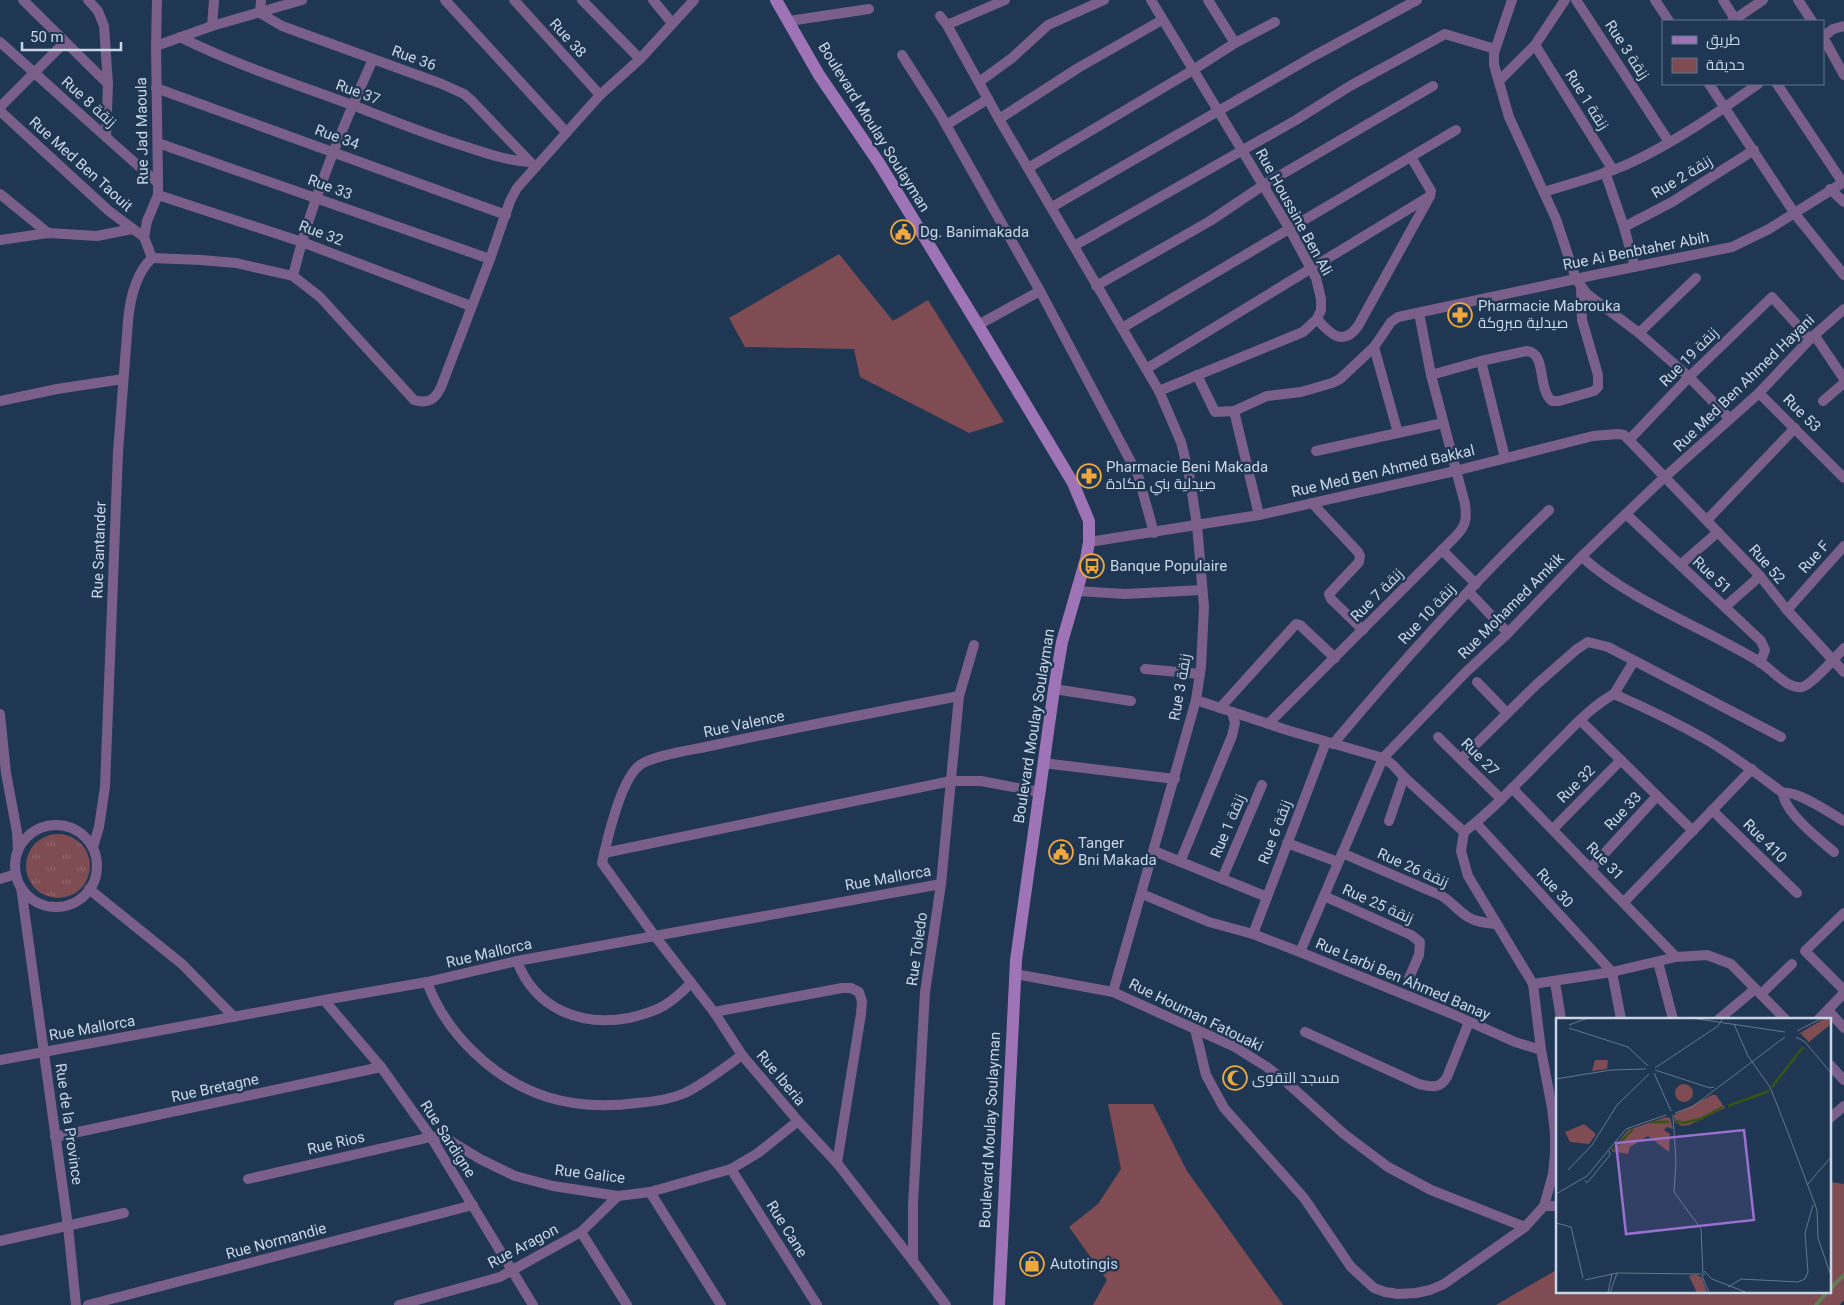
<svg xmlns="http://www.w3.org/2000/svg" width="1844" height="1305" viewBox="0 0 1844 1305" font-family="Roboto,Cairo,sans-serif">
<defs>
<pattern id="grass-tufts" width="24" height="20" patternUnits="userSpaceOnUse" patternTransform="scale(1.25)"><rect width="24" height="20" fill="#7e4c52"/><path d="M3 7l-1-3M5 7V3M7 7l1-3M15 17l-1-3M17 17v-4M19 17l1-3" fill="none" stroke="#8f656b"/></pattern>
</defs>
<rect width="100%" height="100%" fill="#1f3752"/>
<!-- grass -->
<circle fill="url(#grass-tufts)" cx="58" cy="866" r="32"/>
<!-- green -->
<g fill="#7e4c52">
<path d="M839 254 893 321 928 300 1004 422 969 433 860 377 854 349 745 347 729 318Z"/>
<path d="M1108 1104H1153L1187 1171 1283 1305H1093L1107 1280 1069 1227 1098 1204 1121 1169Z"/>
<path d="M1830 1182 1844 1184V1300L1840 1305H1496L1558 1269V1291H1830Z"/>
</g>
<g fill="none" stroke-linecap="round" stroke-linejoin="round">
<!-- stream -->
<g stroke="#617c53" stroke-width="4">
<path d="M1830 1289 1844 1275"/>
<path d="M1816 1305 1828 1291"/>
</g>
<!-- street -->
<g stroke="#795f89" stroke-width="10">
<path d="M23 0 108 84"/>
<path d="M88 0 98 11 104 26 108 84 106 137"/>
<path d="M261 0 260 13 282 26 442 84 464 94 471 100 531 163"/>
<path d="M445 0 566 132"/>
<path d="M514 0 600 95"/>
<path d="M582 0 640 59"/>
<path d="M653 0 672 23"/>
<path d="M1151 0 1289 228 1316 278 1321 299V310L1317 319 1303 332 1159 391"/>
<path d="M1208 0 1235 43"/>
<path d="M1512 0 1494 53V65L1509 117 1556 219 1576 279 1587 294 1639 333 1689 377 1730 419"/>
<path d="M1576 0 1669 142"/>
<path d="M1655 0 1669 21"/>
<path d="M1723 0 1735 19"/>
<path d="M1798 0 1812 21"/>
<path d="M940 16 947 25 999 119 1159 391 1181 442 1189 474 1197 525 1204 607 1201 667 1196 700 1113 992"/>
<path d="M789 21 869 9"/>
<path d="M1732 21 1763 0"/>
<path d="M947 25 1005 0"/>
<path d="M212 26 214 0"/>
<path d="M1844 26 1833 29 1823 37 1844 75"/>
<path d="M180 37C238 66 299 85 360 108 396 122 431 136 467 147 488 154 509 161 530 162"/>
<path d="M0 42C53 89 105 137 158 183"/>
<path d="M1535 45 1613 170"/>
<path d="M156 46 212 26 302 0"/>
<path d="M902 55 941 116 1040 291 1138 475 1154 533"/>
<path d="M1499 81 1535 45 1565 0"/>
<path d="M979 82 1012 58 1048 25 1104 0"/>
<path d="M1709 84 1795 214 1844 275"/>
<path d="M1777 84 1843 183"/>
<path d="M156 88 506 215"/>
<path d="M0 107 65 42"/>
<path d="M0 111 109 211 144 237"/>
<path d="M999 119 1078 68 1162 20"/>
<path d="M946 125 988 99"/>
<path d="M158 143 490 259"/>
<path d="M1028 168 1193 70 1235 43 1275 22"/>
<path d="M1605 172 1624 227 1635 267"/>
<path d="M1830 189 1844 202"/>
<path d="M1544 192C1572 183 1601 176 1628 164 1674 143 1717 113 1758 84"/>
<path d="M0 194 48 233"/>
<path d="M158 195 302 242 471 306"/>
<path d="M1052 207 1312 57 1417 0"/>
<path d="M1624 227 1672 202 1754 150"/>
<path d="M0 240 48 233 97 236 132 229"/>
<path d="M1074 246 1296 120 1350 86 1445 34 1495 49"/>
<path d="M152 258 201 260 236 263 293 276 320 297 414 400C428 404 435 400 441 387L490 259 510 201 517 188 600 95 640 59 694 0"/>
<path d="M152 258 144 237 147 221 158 195V183L156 46 157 0"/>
<path d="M293 276C311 201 342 129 373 59"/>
<path d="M1096 286 1210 221 1262 186 1433 86"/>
<path d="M1317 319C1330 334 1343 347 1358 326L1430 196 1431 191 1411 157"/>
<path d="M978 325 1040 291"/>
<path d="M1122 328 1456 130"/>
<path d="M1639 333 1696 278"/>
<path d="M1815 336 1844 379"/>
<path d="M1374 347 1398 433"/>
<path d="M1481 361 1505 458"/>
<path d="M1146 369 1430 196"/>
<path d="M1197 375 1215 412 1234 411 1267 396 1301 392 1332 383 1340 379 1374 347 1391 322 1398 317 1599 274 1732 247 1769 229 1844 182"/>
<path d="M1431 375 1481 361 1527 351C1547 353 1537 389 1552 401H1559L1594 391 1598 387V375L1582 320 1581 288"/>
<path d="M1759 393 1844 478"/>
<path d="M0 401 57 389 123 379"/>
<path d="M1823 401 1844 383"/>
<path d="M1234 411 1259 515"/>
<path d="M1629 440 1689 377 1772 297 1810 339"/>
<path d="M1316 451 1443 423"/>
<path d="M1312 503 1358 552 1360 556 1359 562 1329 594 1331 599 1363 630"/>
<path d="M1626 514 1761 641 1765 650 1760 663"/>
<path d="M1707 520 1795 428"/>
<path d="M1089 542 1259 515 1455 471 1593 436 1618 434 1624 435 1629 440 1760 576 1787 610 1844 672"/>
<path d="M1442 550 1476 584"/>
<path d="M1582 557C1632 602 1702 627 1760 662 1771 669 1787 689 1802 687 1810 686 1837 656 1844 648"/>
<path d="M1680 565 1718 532"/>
<path d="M1077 591 1125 594 1202 590"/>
<path d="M1469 592 1508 633"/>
<path d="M1725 607 1760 576"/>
<path d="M1787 610 1844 546"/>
<path d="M1145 669 1200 674"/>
<path d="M1477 682 1507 713"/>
<path d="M1054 689 1131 701"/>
<path d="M1614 694 1634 661"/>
<path d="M1196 700 1290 731 1383 758 1393 765 1404 777 1464 832"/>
<path d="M1220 708 1296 624 1300 625 1335 658"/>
<path d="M0 714 6 773 17 832 18 851"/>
<path d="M1580 720 1693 831"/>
<path d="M1268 724 1455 537C1466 526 1467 519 1465 504L1431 375 1419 313"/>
<path d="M1438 737 1501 799"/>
<path d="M1333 744C1401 663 1472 583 1549 510"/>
<path d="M1461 759 1537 684 1577 649 1588 642 1608 647 1781 737"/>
<path d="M1043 763 1175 779"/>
<path d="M1512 788 1676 957"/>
<path d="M1783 793C1784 812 1820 840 1834 852"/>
<path d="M1712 810 1797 893"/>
<path d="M1389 821 1404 777"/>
<path d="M1476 823 1612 972 1621 1019"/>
<circle cx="56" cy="866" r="41"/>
<path d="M1553 829 1621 760"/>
<path d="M1464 832C1497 806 1526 774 1556 744 1574 726 1592 706 1614 694 1646 708 1677 723 1707 740 1734 756 1759 775 1783 793 1797 790 1830 813 1844 821"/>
<path d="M1287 843 1338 862"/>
<path d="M93 847 99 827 105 787 118 452 128 321C130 299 135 274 152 258"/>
<path d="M1154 851 1267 897"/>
<path d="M604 853 951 781H981L1039 792"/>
<path d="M1342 853 1442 896C1452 902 1458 911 1468 917 1476 922 1486 923 1496 924"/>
<path d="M1180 862 1232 736 1235 723 1232 712"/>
<path d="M1591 868 1657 796"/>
<path d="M0 879 16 874"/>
<path d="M1222 879 1262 785"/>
<path d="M21 887 68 1226 76 1305"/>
<path d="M89 889 182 964 234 1017"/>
<path d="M1142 894 1209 922 1253 934 1300 952 1450 1013 1515 1042 1541 1050"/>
<path d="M1324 896 1411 935 1420 942 1419 955 1409 978"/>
<path d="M1624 902 1752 769"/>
<path d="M1844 913 1805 951 1844 990"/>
<path d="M1253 934 1326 742"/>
<path d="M1300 952 1383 758 1466 672 1508 633 1583 555 1656 485 1759 393 1810 339 1844 309"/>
<path d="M517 961C535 1009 581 1027 629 1018 641 1015 654 1012 665 1005 675 999 683 991 691 983"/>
<path d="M1658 962 1673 1019"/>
<path d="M1015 974 1113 992 1235 1047 1267 1067 1284 1080 1344 1134 1388 1167 1431 1190 1525 1227"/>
<path d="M427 982C446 1034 494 1080 547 1097 576 1106 607 1107 637 1103 652 1102 671 1099 685 1093 705 1083 724 1068 742 1055"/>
<path d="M1555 982 1561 1019"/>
<path d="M1533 984 1612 972 1676 957 1707 955 1731 964 1785 1019"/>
<path d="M1761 994 1792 964"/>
<path d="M324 1000 381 1067 431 1137 533 1305"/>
<path d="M1828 1010 1844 1028"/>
<path d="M714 1012 842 988H851L859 992 862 1001 861 1014 837 1163"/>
<path d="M1719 1019 1755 989"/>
<path d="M1819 1019 1844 993"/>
<path d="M1195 1029 1206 1075 1224 1108 1304 1198 1351 1267 1374 1288 1385 1292 1398 1294 1416 1293 1430 1290 1444 1284 1525 1227 1544 1206 1553 1174 1555 1153V1133L1552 1108 1541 1050 1533 984 1468 876 1461 851 1464 832"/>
<path d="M1305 1032 1419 1084C1432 1087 1440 1089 1447 1077L1469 1022"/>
<path d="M0 1060 324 1000 427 982 517 961 941 884"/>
<path d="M1830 1065 1844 1080"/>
<path d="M1830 1118 1844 1106"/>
<path d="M55 1137 381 1067"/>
<path d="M731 1169 817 1305"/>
<path d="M248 1179 431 1137H444L480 1159 515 1176 553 1186 618 1196 650 1192 731 1169 758 1153 798 1121"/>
<path d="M650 1192 721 1305"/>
<path d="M1544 1206H1558"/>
<path d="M581 1232 627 1305"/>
<path d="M0 1241 124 1213"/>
<path d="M913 1261V1204L925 992 941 884 959 696 974 645"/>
<path d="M88 1305 473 1205"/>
<path d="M399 1305 500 1277 581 1232 618 1196"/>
<path d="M946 1305 913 1261 837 1163 798 1121 742 1055 714 1012 654 935 602 863C607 840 621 779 640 765 654 755 692 750 710 746 793 728 876 712 959 696"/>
</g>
<!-- secondary -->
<path stroke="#9e74b7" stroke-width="12" d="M776 0 819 75 879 163 978 325 1073 483 1089 521V542L1086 559 1062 642 1054 689 1016 960 999 1305"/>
</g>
<!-- icons -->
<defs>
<g id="civic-ring" transform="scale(1.25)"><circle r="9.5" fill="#1f3752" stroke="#efa73e" stroke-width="1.5"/><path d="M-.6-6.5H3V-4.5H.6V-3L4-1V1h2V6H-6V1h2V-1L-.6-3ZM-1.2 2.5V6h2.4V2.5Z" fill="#efa73e"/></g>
<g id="pharmacy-ring" transform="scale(1.25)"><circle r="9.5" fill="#1f3752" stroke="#efa73e" stroke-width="1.5"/><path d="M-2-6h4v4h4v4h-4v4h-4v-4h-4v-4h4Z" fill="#efa73e"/></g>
<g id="bus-ring" transform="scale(1.25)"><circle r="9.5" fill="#1f3752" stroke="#efa73e" stroke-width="1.5"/><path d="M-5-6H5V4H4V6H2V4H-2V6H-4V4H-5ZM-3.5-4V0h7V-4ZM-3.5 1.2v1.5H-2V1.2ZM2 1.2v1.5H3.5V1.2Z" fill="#efa73e"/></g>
<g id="mosque-ring" transform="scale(1.25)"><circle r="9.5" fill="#1f3752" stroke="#efa73e" stroke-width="1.5"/><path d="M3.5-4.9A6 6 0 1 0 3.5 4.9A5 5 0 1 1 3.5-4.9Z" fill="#efa73e"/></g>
<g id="shop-ring" transform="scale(1.25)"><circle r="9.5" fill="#1f3752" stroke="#efa73e" stroke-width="1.5"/><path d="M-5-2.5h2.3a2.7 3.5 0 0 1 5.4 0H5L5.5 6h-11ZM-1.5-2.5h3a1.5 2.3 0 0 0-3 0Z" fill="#efa73e"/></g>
</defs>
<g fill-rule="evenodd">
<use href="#civic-ring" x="903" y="232"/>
<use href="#pharmacy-ring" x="1460" y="315"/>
<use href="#pharmacy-ring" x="1089" y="476"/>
<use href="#bus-ring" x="1092" y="566"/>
<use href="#civic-ring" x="1061" y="852"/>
<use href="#mosque-ring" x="1235" y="1078"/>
<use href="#shop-ring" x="1032" y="1264"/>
</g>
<g text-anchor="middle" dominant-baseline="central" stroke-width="5" stroke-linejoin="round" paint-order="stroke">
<!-- street labels -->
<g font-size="15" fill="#c8d6e7" stroke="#1f3752">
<text transform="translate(568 38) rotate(48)">Rue 38</text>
<text transform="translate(1627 50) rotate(57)">Rue 3 زنقة</text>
<text transform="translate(414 58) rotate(20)">Rue 36</text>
<text transform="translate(358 92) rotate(20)">Rue 37</text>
<text transform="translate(1587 100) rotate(58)">Rue 1 زنقة</text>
<text transform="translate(89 102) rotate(42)">Rue 8 زنقة</text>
<text transform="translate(874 127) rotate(58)">Boulevard Moulay Soulayman</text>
<text transform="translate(142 131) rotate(-91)">Rue Jad Maoula</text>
<text transform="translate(337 137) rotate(20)">Rue 34</text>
<text transform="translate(81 164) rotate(42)">Rue Med Ben Taouit</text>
<text transform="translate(1682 177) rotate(-31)">Rue 2 زنقة</text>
<text transform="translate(330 187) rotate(20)">Rue 33</text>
<text transform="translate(1294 212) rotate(61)">Rue Houssine Ben Ali</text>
<text transform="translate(321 233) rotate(20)">Rue 32</text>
<text transform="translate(1636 251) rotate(-11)">Rue Ai Benbtaher Abih</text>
<text transform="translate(1689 357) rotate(-45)">Rue 19 زنقة</text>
<text transform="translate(1744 383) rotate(-44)">Rue Med Ben Ahmed Hayani</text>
<text transform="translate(1802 413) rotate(45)">Rue 53</text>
<text transform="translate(1383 471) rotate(-13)">Rue Med Ben Ahmed Bakkal</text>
<text transform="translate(99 550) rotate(-88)">Rue Santander</text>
<text transform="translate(1814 557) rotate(-48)">Rue F</text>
<text transform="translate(1767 564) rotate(49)">Rue 52</text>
<text transform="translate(1712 575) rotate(43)">Rue 51</text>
<text transform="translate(1377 595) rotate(-45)">Rue 7 زنقة</text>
<text transform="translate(1511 606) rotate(-45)">Rue Mohamed Amkik</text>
<text transform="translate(1427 614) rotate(-47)">Rue 10 زنقة</text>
<text transform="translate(1180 687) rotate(-80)">Rue 3 زنقة</text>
<text transform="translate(744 724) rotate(-12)">Rue Valence</text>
<text transform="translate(1034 726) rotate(-81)">Boulevard Moulay Soulayman</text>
<text transform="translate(1480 757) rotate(45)">Rue 27</text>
<text transform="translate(1576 784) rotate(-45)">Rue 32</text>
<text transform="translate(1623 811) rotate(-47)">Rue 33</text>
<text transform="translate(1228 826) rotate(-67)">Rue 1 زنقة</text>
<text transform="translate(1275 832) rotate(-69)">Rue 6 زنقة</text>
<text transform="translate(1765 841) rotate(45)">Rue 410</text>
<text transform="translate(1605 861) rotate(46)">Rue 31</text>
<text transform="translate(1413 868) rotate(24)">Rue 26 زنقة</text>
<text transform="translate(888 878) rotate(-10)">Rue Mallorca</text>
<text transform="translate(1555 888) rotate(48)">Rue 30</text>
<text transform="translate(1378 904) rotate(24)">Rue 25 زنقة</text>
<text transform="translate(917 949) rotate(-82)">Rue Toledo</text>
<text transform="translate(489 953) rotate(-13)">Rue Mallorca</text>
<text transform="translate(1403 979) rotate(23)">Rue Larbi Ben Ahmed Banay</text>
<text transform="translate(1196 1015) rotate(26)">Rue Houman Fatouaki</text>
<text transform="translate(92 1028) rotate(-10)">Rue Mallorca</text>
<text transform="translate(781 1078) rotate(50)">Rue Iberia</text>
<text transform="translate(215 1088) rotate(-12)">Rue Bretagne</text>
<text transform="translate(69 1124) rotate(82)">Rue de la Province</text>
<text transform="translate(990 1130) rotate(-87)">Boulevard Moulay Soulayman</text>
<text transform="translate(448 1139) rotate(57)">Rue Sardigne</text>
<text transform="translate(336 1143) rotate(-13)">Rue Rios</text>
<text transform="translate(590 1174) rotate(7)">Rue Galice</text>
<text transform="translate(787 1229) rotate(58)">Rue Cane</text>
<text transform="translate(276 1241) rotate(-15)">Rue Normandie</text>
<text transform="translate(523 1246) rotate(-28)">Rue Aragon</text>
</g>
<!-- poi labels -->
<g font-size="15" fill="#c8d6e7" stroke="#1f3752" text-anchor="start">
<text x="920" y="232">Dg. Banimakada</text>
<text x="1478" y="306">Pharmacie Mabrouka<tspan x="1478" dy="17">صيدلية مبروكة</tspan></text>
<text x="1106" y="467">Pharmacie Beni Makada<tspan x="1106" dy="17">صيدلية بني مكادة</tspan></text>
<text x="1110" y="566">Banque Populaire</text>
<text x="1078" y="843">Tanger<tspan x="1078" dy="17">Bni Makada</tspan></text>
<text x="1252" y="1078">مسجد التقوى</text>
<text x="1050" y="1264">Autotingis</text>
</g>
</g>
<!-- overview -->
<g transform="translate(1556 1018)">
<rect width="275" height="275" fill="#1f3752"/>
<path d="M39 42H52L51 51 36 53ZM28 106 40 116 33 126 14 124 9 114Z" fill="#7e4c52"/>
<path d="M269 0H275V6L253 24 244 15ZM119 75a9 9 0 1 1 18 0a9 9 0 1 1-18 0ZM156 77H160L169 90 133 107 126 108 119 104 118 97ZM110 99 114 100 117 111 111 109 108 112 114 116 113 134 92 118 74 129 72 136 55 133 72 112ZM140 256 146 260 151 275H141L133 258Z" fill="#7e4c52"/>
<path fill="none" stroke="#355514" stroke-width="2.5" d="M216 69 247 29M172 88 213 73M120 103 127 105 144 101 167 89M95 104H113M57 132 77 111"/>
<path fill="none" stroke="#63778e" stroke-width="1" d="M135 0 229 14M178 6 192 38 214 69 231 112 261 192 262 220 275 258M13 7 32 0M13 10 72 29 92 48M241 13 266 0M240 19 249 24 275 55M99 50 162 8 167 0M99 52 154 70 158 69M98 55 115 93M0 61 55 52 90 51M119 95 136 89 229 19M117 97 120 143 118 174 145 211 147 256M12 152 36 127 61 87 93 56M29 162 31 165 54 137 53 133M251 167 275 139M0 176 31 158 70 111 110 97M0 205 15 209 27 260M148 253 156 261 192 275M149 256 146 258 153 275M29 262 61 255 146 256M172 269 185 261 242 264 249 261 252 254 249 215 257 187M52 274 56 256M54 275 61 255"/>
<path fill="#9a70cf" fill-opacity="0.15" stroke="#9a70cf" stroke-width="2.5" d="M188 112 198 202 70 216 60 125Z"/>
<rect width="275" height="275" fill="none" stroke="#c8d6e7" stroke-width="2.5"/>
</g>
<!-- legend -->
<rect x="1662" y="20" width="162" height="65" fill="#1f3752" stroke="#63778e"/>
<rect x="1672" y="36" width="25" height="8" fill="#9e74b7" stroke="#63778e"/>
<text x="1706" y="45" font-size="15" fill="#c8d6e7">طريق</text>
<rect x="1672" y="58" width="25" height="15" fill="#7e4c52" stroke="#63778e"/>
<text x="1706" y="70" font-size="15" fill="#c8d6e7">حديقة</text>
<!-- scale -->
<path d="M22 42v8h99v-8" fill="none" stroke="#c8d6e7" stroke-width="2.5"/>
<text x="30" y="42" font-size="15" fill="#c8d6e7" stroke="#1f3752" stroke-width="4" paint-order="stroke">50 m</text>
</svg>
